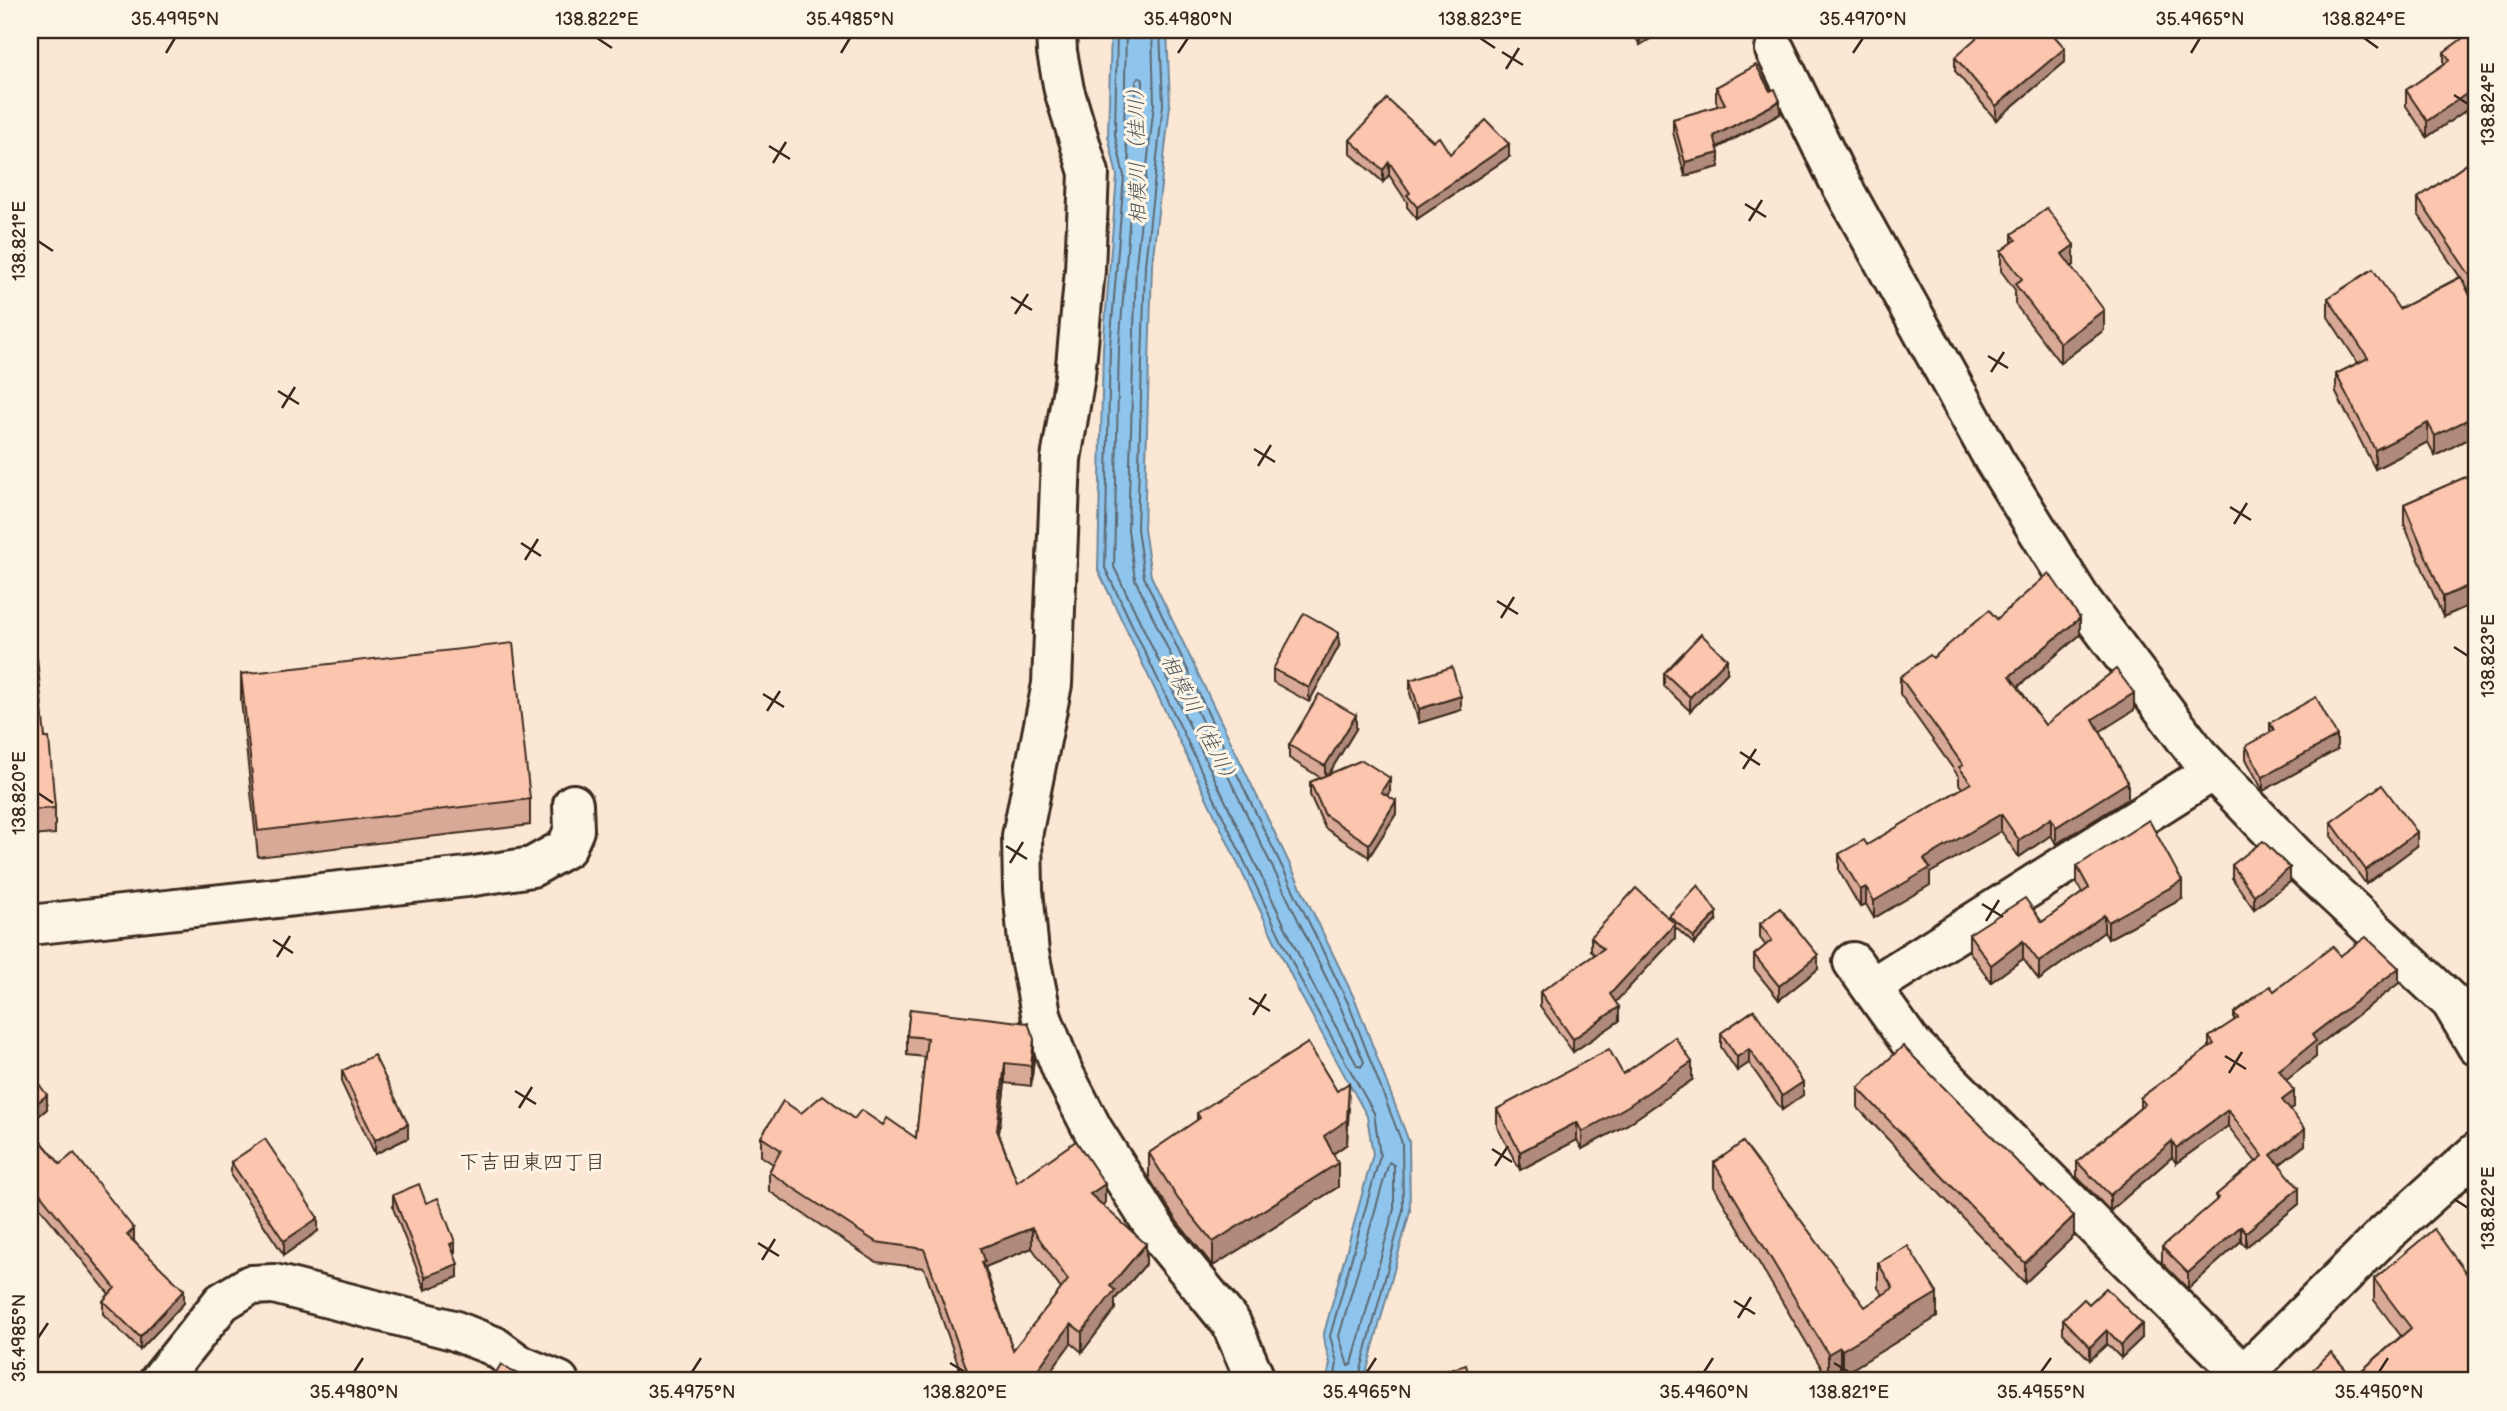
<svg xmlns="http://www.w3.org/2000/svg" width="2507" height="1411" viewBox="0 0 2507 1411" font-family="'Balsamiq Sans','Klee One',sans-serif">
<rect width="100%" height="100%" fill="#fce7d4"/>
<filter id="ink" filterUnits="userSpaceOnUse"><feTurbulence type="fractalNoise" baseFrequency=".0143" numOctaves="2"/><feDisplacementMap in="SourceGraphic" scale="14" xChannelSelector="R" yChannelSelector="G"/><feConvolveMatrix kernelMatrix="1 2 1 2 8 2 1 2 1" color-interpolation-filters="sRGB"/></filter>
<g filter="url(#ink)">
<!-- water -->
<path fill="#8fc5ed" stroke="#6d879a" stroke-width="2" d="M1111 30H1167L1170 105 1152 265 1144 529 1151 576 1356 1002 1409 1142 1410 1211 1364 1381H1327L1330 1363 1323 1337 1373 1154 1367 1116 1299 992 1098 570 1103 347 1117 176 1108 136Z"/>
<g fill="none" stroke-linecap="round" stroke-linejoin="round">
<!-- shore -->
<g stroke="#5d6871" stroke-width="2">
<path d="M1117 30 1115 135 1124 176 1110 347 1105 568 1305 989 1374 1113 1380 1156 1330 1336 1337 1363 1334 1381"/>
<path d="M1126 30 1124 135 1133 177 1119 348 1114 567 1313 985 1357 1065 1361 1067 1364 1062 1341 1008 1213 745 1135 579 1128 530 1136 264 1154 104 1152 30"/>
<path d="M1160 30 1163 104 1145 265 1137 529 1144 577 1221 741 1349 1005 1402 1143 1403 1210 1358 1381"/>
<path d="M1140 77 1143 80 1142 119 1139 121 1135 118 1136 81Z"/>
<path d="M1389 1162 1394 1165V1209L1352 1364 1348 1366 1339 1336Z"/>
</g>
<!-- minor casing -->
<g stroke="#3b2a1e" stroke-width="44">
<g id="minor">
<path d="M1056 30 1057 52 1064 90 1089 173 1085 270 1075 376 1061 459 1052 684 1022 836 1023 890 1029 953 1042 1018 1063 1072 1093 1130 1160 1236 1231 1323 1256 1381"/>
<path d="M1775 50 1837 177 1994 460 2081 600 2198 755 2307 868 2451 1002 2477 1046"/>
<path d="M30 925 467 877 532 867 566 848 574 830 573 804"/>
<path d="M1853 962 1910 1042 2244 1375"/>
<path d="M1872 987 2213 771"/>
<path d="M159 1381 222 1302 250 1285 274 1284 453 1330 494 1346 520 1365 559 1381"/>
</g>
</g>
<!-- tertiary casing -->
<g stroke="#3b2a1e" stroke-width="44">
<path id="tertiary" d="M2237 1381 2383 1236 2477 1152"/>
</g>
<!-- minor -->
<use href="#minor" stroke="#fcf5e5" stroke-width="38"/>
<!-- tertiary -->
<use href="#tertiary" stroke="#fcf5e5" stroke-width="38"/>
</g>
<!-- wall -->
<g fill="#d8a996" stroke="#3b2a1e" stroke-width="2" fill-rule="evenodd">
<path d="M1631 30H1665L1640 45Z"/>
<path d="M1977 30H2049L2065 62 1996 120 1955 71V57L1980 35Z"/>
<path d="M2477 30V113L2472 106 2427 137 2406 106V90L2444 64V52Z"/>
<path d="M1716 87 1780 114 1718 148 1719 167 1685 176 1673 132V119L1718 106 1716 101Z"/>
<path d="M1350 140 1433 141 1450 154 1509 157 1417 219 1407 207V202L1389 175 1383 182 1350 153Z"/>
<path d="M2477 157 2475 299 2462 279 2477 423V434L2435 456 2428 442 2375 469 2336 393V374L2358 363 2328 317V298L2399 309 2460 277 2418 214V198Z"/>
<path d="M2012 234 2074 265 2072 267 2104 330 2060 363 2015 304V290L2001 271V251L2012 243Z"/>
<path d="M2477 472V602L2443 617 2404 524V504Z"/>
<path d="M1997 619 2080 635 2018 687 2045 725 2134 710 2100 731 2128 799 2056 844 2051 835 2019 857 2001 831 1930 873V885L1874 918 1866 904 1860 907 1839 871V854L1867 845 1962 788 1959 784V777L1900 694V677Z"/>
<path d="M1339 646 1309 702 1273 682V669Z"/>
<path d="M30 659 45 738 55 808V834L30 836Z"/>
<path d="M1664 673H1727L1690 711 1664 686Z"/>
<path d="M241 674 530 799V825L258 857 241 700Z"/>
<path d="M1410 680 1461 710 1419 723 1410 693Z"/>
<path d="M2270 723 2337 750 2263 791 2246 759V746L2270 733Z"/>
<path d="M1356 729 1328 775 1390 791 1387 795 1396 814 1369 857 1325 828 1310 795V782L1321 778 1289 758V745Z"/>
<path d="M2331 822 2417 846 2366 884 2331 836Z"/>
<path d="M2232 865 2290 882 2254 909 2232 878Z"/>
<path d="M2077 866 2182 899 2108 939 2104 932 2039 980 2023 959 1991 982 1969 951V934L2042 922 2082 893 2077 883Z"/>
<path d="M1669 916 1717 920 1694 944 1675 927V938L1615 1002 1619 1021 1573 1052 1540 1006V992L1595 955 1591 951V937L1669 919Z"/>
<path d="M1760 924 1818 969 1779 1000 1754 969V955L1766 946 1760 938Z"/>
<path d="M2340 956 2399 983 2316 1047V1057L2286 1080 2294 1107 2290 1110 2305 1145 2279 1165 2299 1204 2246 1247 2241 1241 2188 1289 2162 1263V1247L2216 1201V1195L2256 1162 2228 1126 2176 1163 2172 1157 2110 1211 2077 1177V1162L2140 1108V1098L2209 1048V1037L2234 1021V1013Z"/>
<path d="M910 1009 1034 1058 1031 1086 1005 1083 999 1134 1017 1182 1105 1203 1102 1205 1146 1264 1115 1299V1309L1082 1352 1071 1343 1043 1381H964L924 1268 876 1262 769 1191V1172L773 1164 761 1156V1137L801 1113 854 1119 883 1125 916 1138 925 1057 907 1055V1036ZM1032 1248 1061 1289 1013 1350 985 1267Z"/>
<path d="M1754 1010 1803 1095 1782 1110 1749 1063 1737 1071 1721 1047V1033Z"/>
<path d="M342 1071 408 1138 375 1154 342 1084Z"/>
<path d="M30 1072 47 1109 36 1118V1126L31 1129 60 1164 134 1241 184 1303 140 1350 103 1314V1301L109 1294 30 1195Z"/>
<path d="M1623 1074 1692 1080 1628 1124 1582 1149 1577 1140 1520 1170 1497 1127V1109Z"/>
<path d="M1858 1088 2074 1236 2025 1283 1858 1108Z"/>
<path d="M1337 1091 1349 1108 1347 1144 1333 1154 1338 1187 1213 1266 1178 1223 1149 1178V1153L1197 1121V1113Z"/>
<path d="M231 1162 318 1231 284 1255 231 1176Z"/>
<path d="M1714 1163 1865 1307 1883 1295 1878 1288V1263L1937 1317 1842 1375 1840 1372 1828 1379 1714 1187Z"/>
<path d="M393 1195 426 1203 455 1256 458 1277 425 1290 393 1208Z"/>
<path d="M2374 1279 2477 1288 2353 1378 2401 1336 2374 1300Z"/>
<path d="M2089 1304 2142 1338 2121 1358 2107 1344 2090 1360 2063 1333V1319Z"/>
</g>
<!-- shaded-wall -->
<g fill="#b08a7a" stroke="#3b2a1e" stroke-width="2">
<path d="M1640 30H1665L1640 45Z"/>
<path d="M2065 48V62L1996 120V106Z"/>
<path d="M2472 90V106L2427 137V121Z"/>
<path d="M1780 101V114L1714 149V136Z"/>
<path d="M1509 144V157L1417 219V207Z"/>
<path d="M1719 153V167L1685 176V162Z"/>
<path d="M1389 162V175L1383 182V170Z"/>
<path d="M2074 245V265L2062 274V254Z"/>
<path d="M2477 282V298L2475 299V283Z"/>
<path d="M2104 310V330L2060 363V343Z"/>
<path d="M2477 403V434L2435 456V436L2472 406Z"/>
<path d="M2428 423V442L2375 469V450Z"/>
<path d="M2477 582V602L2443 617V597Z"/>
<path d="M2080 618V635L2010 693V676Z"/>
<path d="M1339 633V646L1309 702V688Z"/>
<path d="M1727 659V673L1690 711V697Z"/>
<path d="M2134 693V710L2093 736V719Z"/>
<path d="M1461 696V710L1419 723V709Z"/>
<path d="M1356 715V729L1325 780V766Z"/>
<path d="M2337 736V750L2263 791V777Z"/>
<path d="M1390 778V791L1381 805V792Z"/>
<path d="M2128 782V799L2056 844V827Z"/>
<path d="M1396 801V814L1369 857V844Z"/>
<path d="M2001 814V831L1930 873V885L1874 918V901L1924 859Z"/>
<path d="M2051 818V835L2019 857V840Z"/>
<path d="M2417 832V846L2366 884V870Z"/>
<path d="M2290 868V882L2254 909V895Z"/>
<path d="M2182 881V899L2108 939V922Z"/>
<path d="M1866 887V904L1860 907V890Z"/>
<path d="M1717 913V920L1694 944V937Z"/>
<path d="M2104 915V932L2039 980V962Z"/>
<path d="M1675 924V938L1610 1008V994Z"/>
<path d="M2023 941V959L1991 982V965Z"/>
<path d="M1818 955V969L1779 1000V986Z"/>
<path d="M2399 968V983L2316 1047V1057L2279 1086V1070L2312 1035Z"/>
<path d="M1619 1007V1021L1573 1052V1039Z"/>
<path d="M1034 1039V1058L1031 1086V1066Z"/>
<path d="M1749 1049V1063L1737 1071V1057Z"/>
<path d="M1692 1062V1080L1628 1124 1582 1149V1132Z"/>
<path d="M1005 1063V1083L997 1149V1130Z"/>
<path d="M1803 1082V1095L1782 1110V1096Z"/>
<path d="M1349 1083 1347 1144 1324 1160V1136Z"/>
<path d="M2294 1091V1107L2282 1116V1100Z"/>
<path d="M47 1095V1109L36 1118V1126L30 1131V1117L32 1107Z"/>
<path d="M2228 1110V1126L2176 1163V1148Z"/>
<path d="M1577 1122V1140L1520 1170V1152Z"/>
<path d="M408 1124V1138L375 1154V1140Z"/>
<path d="M2305 1129V1145L2271 1171V1155Z"/>
<path d="M2172 1141V1157L2110 1211V1195Z"/>
<path d="M1338 1163V1187L1213 1266V1242Z"/>
<path d="M1105 1184V1203L1090 1214V1194Z"/>
<path d="M2299 1188V1204L2246 1247V1232Z"/>
<path d="M2074 1216V1236L2025 1283V1263Z"/>
<path d="M318 1218V1231L284 1255V1241Z"/>
<path d="M2241 1226V1241L2188 1289V1273Z"/>
<path d="M1032 1228V1248L985 1267V1280L981 1248Z"/>
<path d="M134 1229V1243L127 1235Z"/>
<path d="M455 1242V1256L450 1244Z"/>
<path d="M1146 1244V1264L1115 1299V1309L1082 1352V1332L1110 1286Z"/>
<path d="M458 1264V1277L425 1290V1277Z"/>
<path d="M184 1290V1303L140 1350V1337Z"/>
<path d="M1937 1293V1317L1842 1375V1350Z"/>
<path d="M1071 1324V1343L1043 1381H1029Z"/>
<path d="M2142 1324V1338L2121 1358V1345Z"/>
<path d="M2107 1330V1344L2090 1360V1347Z"/>
<path d="M1840 1347V1372L1828 1379V1354Z"/>
</g>
<!-- building -->
<g fill="#fbc5ae" stroke="#3b2a1e" stroke-width="2" fill-rule="evenodd">
<path d="M1985 30H2049L2065 48 1996 106 1955 57Z"/>
<path d="M2474 30H2477V96L2472 90 2427 121 2406 90 2450 60 2444 52Z"/>
<path d="M1756 65 1770 91 1775 89 1780 101 1714 136 1719 153 1685 162 1673 119 1725 104 1716 87Z"/>
<path d="M1387 99 1433 141 1439 137 1450 154 1486 120 1509 144 1417 207 1407 195 1410 193 1389 162 1383 170 1350 140Z"/>
<path d="M2477 157V282L2475 283 2418 198Z"/>
<path d="M2047 208 2074 245 2062 254 2104 310 2060 343 2015 284 2022 279 2001 251 2016 240 2012 234Z"/>
<path d="M2373 269 2399 309 2461 277 2477 310V403L2472 406 2477 415 2435 436 2428 423 2375 450 2336 374 2368 358 2328 298Z"/>
<path d="M2477 472V582L2443 597 2404 504Z"/>
<path d="M2049 573 2080 618 2010 676 2045 725 2116 669 2134 693 2093 719 2128 782 2056 827 2051 818 2019 840 2001 814 1924 859 1930 868 1874 901 1866 887 1860 890 1839 854 1864 840 1867 845 1971 783 1959 767 1963 765 1900 677 1930 655 1933 658 1989 610 1997 619Z"/>
<path d="M1304 613 1339 633 1309 688 1273 669Z"/>
<path d="M1701 634 1727 659 1690 697 1664 673Z"/>
<path d="M513 643 530 799 258 831 241 674Z"/>
<path d="M37 658 45 738H49L55 808 30 810V659Z"/>
<path d="M1452 667 1461 696 1419 709 1410 680Z"/>
<path d="M1319 694 1356 715 1325 766 1289 745Z"/>
<path d="M2316 697 2337 736 2263 777 2246 746 2274 730 2270 723Z"/>
<path d="M1362 760 1390 778 1381 792 1396 801 1369 844 1325 815 1310 782Z"/>
<path d="M2382 785 2417 832 2366 870 2331 822Z"/>
<path d="M2149 820 2182 881 2108 922 2104 915 2039 962 2023 941 1991 965 1969 934 2025 898 2042 922 2089 888 2077 866Z"/>
<path d="M2263 841 2290 868 2254 895 2232 865Z"/>
<path d="M1698 885 1717 913 1694 937 1669 916Z"/>
<path d="M1636 888 1675 924 1610 994 1619 1007 1573 1039 1540 992 1603 949 1591 937Z"/>
<path d="M1780 908 1818 955 1779 986 1754 955 1772 940 1760 924Z"/>
<path d="M2366 937 2399 968 2312 1035 2316 1041 2279 1070 2294 1091 2282 1100 2305 1129 2271 1155 2299 1188 2246 1232 2241 1226 2188 1273 2162 1247 2219 1198 2216 1195 2263 1156 2228 1110 2176 1148 2172 1141 2110 1195 2077 1162 2145 1104 2140 1098 2214 1044 2209 1037 2238 1018 2234 1013 2270 986 2274 991 2333 946 2340 956Z"/>
<path d="M910 1009 1028 1023 1034 1039 1031 1066 1005 1063 997 1130 1017 1182 1076 1141 1105 1184 1090 1194 1146 1244 1110 1286 1115 1290 1082 1332 1071 1324 1029 1381H971L924 1249 876 1242 769 1172 781 1150 761 1137 783 1101 801 1113 823 1095 854 1119 861 1110 883 1125 887 1118 916 1138 927 1038 907 1036ZM1032 1228 1068 1280 1013 1350 982 1262 985 1261 981 1248Z"/>
<path d="M1754 1010 1803 1082 1782 1096 1749 1049 1737 1057 1721 1033Z"/>
<path d="M1675 1037 1692 1062 1628 1106 1582 1132 1577 1122 1520 1152 1497 1109 1609 1049 1623 1074Z"/>
<path d="M1308 1043 1337 1091 1349 1083 1347 1120 1324 1136 1338 1163 1213 1242 1178 1199 1149 1153 1200 1118 1197 1113Z"/>
<path d="M1903 1046 2042 1187 2043 1186 2074 1216 2025 1263 1858 1088Z"/>
<path d="M374 1055 408 1124 375 1140 342 1071Z"/>
<path d="M30 1072 47 1095 32 1107 36 1112 30 1117Z"/>
<path d="M30 1128 60 1164 74 1153 134 1229 127 1235 184 1290 140 1337 103 1301 115 1288 30 1181Z"/>
<path d="M265 1139 318 1218 284 1241 231 1162Z"/>
<path d="M1743 1142 1865 1307 1893 1288 1878 1263 1908 1246 1937 1293 1842 1350 1840 1347 1828 1354 1714 1163Z"/>
<path d="M419 1184 426 1203 438 1198 455 1242 450 1244 458 1264 425 1277 393 1195Z"/>
<path d="M2434 1229 2477 1288V1381H2301L2331 1352 2353 1378 2411 1328 2374 1279Z"/>
<path d="M2106 1288 2142 1324 2121 1345 2107 1330 2090 1347 2063 1319 2084 1299 2089 1304Z"/>
<path d="M501 1364 511 1371 535 1381H491Z"/>
<path d="M1466 1365 1471 1381H1410Z"/>
</g>
</g>
<!-- ticks -->
<path fill="none" stroke="#3b2a1e" stroke-width="2.5" d="M597 38 612 48M1480 38 1495 48M2364 38 2378 48M1502 52 1523 65M166 53 175 38M841 53 850 38M1178 53 1188 38M1853 53 1863 38M2191 53 2200 38M1506 69 1519 48M2454 95 2468 104M769 146 790 159M773 163 786 142M1745 204 1766 217M1749 221 1762 200M38 241 53 251M1011 297 1032 310M1015 314 1028 294M1988 356 2008 368M1991 372 2004 352M278 391 299 404M282 408 295 387M1254 449 1275 462M1258 466 1271 445M2230 507 2251 520M2234 524 2247 503M521 543 541 556M525 560 538 539M1497 601 1518 614M1501 618 1514 597M2454 647 2468 656M763 694 784 707M767 711 780 691M1740 752 1760 765M1743 769 1756 749M38 793 53 803M1006 846 1027 859M1010 863 1023 842M1982 904 2003 917M1986 921 1999 900M273 940 293 953M277 957 290 936M1249 998 1270 1011M1253 1015 1266 994M2225 1056 2246 1069M2229 1073 2242 1052M515 1091 536 1104M519 1108 532 1087M1492 1149 1512 1162M1495 1166 1508 1146M2454 1199 2468 1208M758 1243 779 1256M762 1260 775 1239M1734 1301 1755 1314M1738 1318 1751 1297M38 1338 48 1323M950 1363 965 1372M1834 1363 1849 1372M354 1372 363 1358M692 1372 701 1358M1367 1372 1376 1358M1704 1372 1713 1358M2041 1372 2051 1358M2379 1372 2388 1358"/>
<g text-anchor="middle" dominant-baseline="central" stroke-width="6" stroke-linejoin="round" paint-order="stroke">
<!-- water labels -->
<g font-size="21" font-style="italic" fill="#54585c" stroke="#fcf5e5">
<text transform="translate(1137 151) rotate(-91)">相模川（桂川）</text>
<text transform="translate(1200 721) rotate(63)">相模川（桂川）</text>
</g>
<!-- neighbourhood labels -->
<g font-size="21" fill="#3b2a1e" stroke="#fcf5e5">
<text x="532" y="1162">下吉田東四丁目</text>
</g>
</g>
<!-- margin -->
<rect width="2507" height="1411" fill="none" stroke="#fcf5e5" stroke-width="77"/>
<rect x="38" y="38" width="2430" height="1334" fill="none" stroke="#3b2a1e" stroke-width="2.5"/>
<g font-size="18" text-anchor="middle" fill="#3b2a1e">
<text x="175" y="25">35.4995°N</text>
<text x="597" y="25">138.822°E</text>
<text x="850" y="25">35.4985°N</text>
<text x="1188" y="25">35.4980°N</text>
<text x="1480" y="25">138.823°E</text>
<text x="1863" y="25">35.4970°N</text>
<text x="2200" y="25">35.4965°N</text>
<text x="2364" y="25">138.824°E</text>
<text transform="translate(2488 104) rotate(-90)" y="6">138.824°E</text>
<text transform="translate(19 241) rotate(-90)" y="6">138.821°E</text>
<text transform="translate(2488 656) rotate(-90)" y="6">138.823°E</text>
<text transform="translate(19 793) rotate(-90)" y="6">138.820°E</text>
<text transform="translate(2488 1208) rotate(-90)" y="6">138.822°E</text>
<text transform="translate(19 1338) rotate(-90)" y="6">35.4985°N</text>
<text x="354" y="1398">35.4980°N</text>
<text x="692" y="1398">35.4975°N</text>
<text x="965" y="1398">138.820°E</text>
<text x="1367" y="1398">35.4965°N</text>
<text x="1704" y="1398">35.4960°N</text>
<text x="1849" y="1398">138.821°E</text>
<text x="2041" y="1398">35.4955°N</text>
<text x="2379" y="1398">35.4950°N</text>
</g>
</svg>
